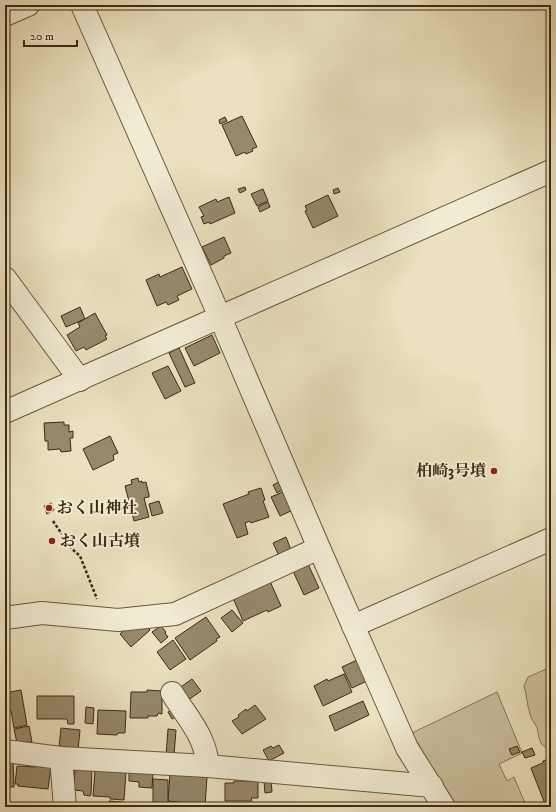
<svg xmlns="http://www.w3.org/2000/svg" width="556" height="812" viewBox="0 0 556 812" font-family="'IM FELL DW Pica','Noto Serif JP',serif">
<rect width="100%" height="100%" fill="#ebe1be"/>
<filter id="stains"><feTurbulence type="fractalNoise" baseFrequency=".005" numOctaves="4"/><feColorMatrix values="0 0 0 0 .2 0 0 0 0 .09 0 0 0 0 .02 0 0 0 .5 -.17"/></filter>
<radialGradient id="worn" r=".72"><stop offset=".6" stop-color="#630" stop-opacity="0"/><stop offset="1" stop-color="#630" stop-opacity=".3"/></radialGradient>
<!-- green -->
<g fill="#cdc2a1" stroke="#85765a">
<path d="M551 667V750C538 745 540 740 537 728 535 723 531 719 530 714 527 705 527 696 524 686L528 677Z"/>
<path d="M497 692 522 753 499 764 507 781 514 777 525 803 516 807H454L412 733Z"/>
</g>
<!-- building -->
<g fill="#97896c" stroke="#3d2a13">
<path d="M242 116 257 147 252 149 253 151 246 154 245 152 236 156 222 125Z"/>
<path d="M225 117 227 121 220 124 219 120Z"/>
<path d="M245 187 246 190 240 193 238 189Z"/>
<path d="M338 188 340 192 334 194 333 190Z"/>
<path d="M263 189 268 201 257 206 251 194Z"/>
<path d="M328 195 338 216 313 228 305 211 307 210 305 206Z"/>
<path d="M229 197 235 213 210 224 209 222 204 224 201 217 204 216 199 207 216 199 217 202Z"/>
<path d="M268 202 270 207 260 212 258 207Z"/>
<path d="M224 237 231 253 224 256V258L211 265 202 247Z"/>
<path d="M182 267 192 289 177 296 179 300 168 305 166 302 157 306 146 280 159 274 160 277Z"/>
<path d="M80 307 85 319 66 327 61 316Z"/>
<path d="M95 313 107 335 105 336 107 339 86 350 84 347 76 351 67 335 80 327 78 323Z"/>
<path d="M212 335 220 353 194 366 185 348Z"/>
<path d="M179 348 195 383 185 387 169 353Z"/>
<path d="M168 366 181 391 165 399 152 373Z"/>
<path d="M64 422V425H69V432L73 431V438H70L71 451 61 452 60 449 48 450V441H45L44 423Z"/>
<path d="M110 436 118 453 113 455 114 460 93 470 83 449Z"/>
<path d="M138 478 139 482 142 481V483L146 482 149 495V497L144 498 149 517 134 521 125 486 132 484 131 480Z"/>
<path d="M279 482 282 490 277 493 273 485Z"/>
<path d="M261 488 265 500 263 501 269 517 251 523 250 521 245 523 248 534 237 538 223 504 249 494 248 492Z"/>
<path d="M285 491 293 510 280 516 271 497Z"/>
<path d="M159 501 163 513 152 516 149 504Z"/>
<path d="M51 503 54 510 47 514 44 506Z"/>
<path d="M286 537 291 550 279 556 273 543Z"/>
<path d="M308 564 319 588 304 595 293 571Z"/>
<path d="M269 579 281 606 268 612 267 610 243 621 233 598Z"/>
<path d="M232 610 243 623 232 632 221 618Z"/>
<path d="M206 617 220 637 216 639 217 641 190 660 175 638Z"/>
<path d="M131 624H145L150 630 131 647 120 634Z"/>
<path d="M161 626 166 632 165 633 168 637 161 643 152 632Z"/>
<path d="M173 640 186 659 170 670 157 652Z"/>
<path d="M357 660 367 681 352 688 342 667Z"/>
<path d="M344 674 352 692 323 706 314 686 327 679 328 681Z"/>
<path d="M192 679 201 691 184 703 175 691Z"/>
<path d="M21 690 27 725 14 728 11 711 5 712V693Z"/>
<path d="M147 690 162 691V714L158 713 157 716H148V718H130L131 692H147Z"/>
<path d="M37 696H74V724H68L67 719H37Z"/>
<path d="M363 701 369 715 335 731 329 716Z"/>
<path d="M255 705 266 719 242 734 232 721 239 717 238 715 246 709 247 711Z"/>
<path d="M86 707 94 708 93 724 85 723Z"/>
<path d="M173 709 177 716 172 719 168 712Z"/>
<path d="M98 710 126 711 125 733H118L117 735 97 734Z"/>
<path d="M29 726 32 742 17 743 14 729Z"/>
<path d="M61 728 80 730 78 750 59 748Z"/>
<path d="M168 729 176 730 174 756H166Z"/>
<path d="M279 745 284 753 269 761 263 750 271 746 273 748Z"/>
<path d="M517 746 520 752 512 755 509 749Z"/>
<path d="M532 748 535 755 525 758 522 752Z"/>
<path d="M551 758V801L545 804 531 768 543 763V761Z"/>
<path d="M5 759 13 760 14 787H5Z"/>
<path d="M36 765 51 766 48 789 18 786V784H15L17 766 36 767Z"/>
<path d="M75 767 92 768 91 794 90 796 84 795 83 791 74 790Z"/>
<path d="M95 771 126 772 124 800 110 799V797L93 796Z"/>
<path d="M129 771 153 772 152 788 139 787V782L129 781Z"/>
<path d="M170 774 200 776 201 777H207L205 807 187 806V803L168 801Z"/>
<path d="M153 779 168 780V803L153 802Z"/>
<path d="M271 780 272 792 265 793 264 781Z"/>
<path d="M234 781H258V798H251L252 801H225V783H234Z"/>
<path d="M109 801 122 802 121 807H109Z"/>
</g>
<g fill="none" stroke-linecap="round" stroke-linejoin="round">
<!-- minor casing -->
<g stroke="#68583e" stroke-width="24">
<g id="minor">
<path d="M82 5 220 317 319 548 407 748 444 807"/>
<path d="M5 15 28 5"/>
<path d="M5 278 80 380"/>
<path d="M5 412 551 171"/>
<path d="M5 618 42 613 118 620 175 614 319 548"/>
<path d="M353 626 551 539"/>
<path d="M172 693C188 719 205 735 208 766"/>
<path d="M5 751 61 758 208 766 432 786"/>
<path d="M61 758 65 807"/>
</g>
</g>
<!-- path -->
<path stroke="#3d2a13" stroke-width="2.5" stroke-dasharray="3 2" stroke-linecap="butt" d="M53 521 72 549 80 556 97 599"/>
<!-- minor -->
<use href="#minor" stroke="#f2ecd5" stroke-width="22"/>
</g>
<!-- markers -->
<g fill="#8f2418" stroke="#f2ecd5" stroke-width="1.5">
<circle cx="494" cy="471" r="4"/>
<circle cx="49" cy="508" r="4"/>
<circle cx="52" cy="541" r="4"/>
</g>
<g text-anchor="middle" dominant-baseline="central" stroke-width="4" stroke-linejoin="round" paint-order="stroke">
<!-- poi labels -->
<g font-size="16" font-weight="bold" fill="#3d2a13" stroke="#f2ecd5" text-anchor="start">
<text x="486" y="471" text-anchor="end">柏崎3号墳</text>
<text x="57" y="508">おく山神社</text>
<text x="60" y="541">おく山古墳</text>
</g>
</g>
<!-- margin -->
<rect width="556" height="812" fill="none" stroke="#ebe1be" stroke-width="20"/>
<rect x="6" y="6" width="544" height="800" fill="none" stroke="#3d2a13" stroke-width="2"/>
<rect x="10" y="10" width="536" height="792" fill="none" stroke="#3d2a13"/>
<!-- scale -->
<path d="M24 40v6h53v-6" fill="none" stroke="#3d2a13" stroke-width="2"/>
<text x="30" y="40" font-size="12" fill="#3d2a13" stroke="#f2ecd5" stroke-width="3" paint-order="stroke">20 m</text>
<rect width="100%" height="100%" filter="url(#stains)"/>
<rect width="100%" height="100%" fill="url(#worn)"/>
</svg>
